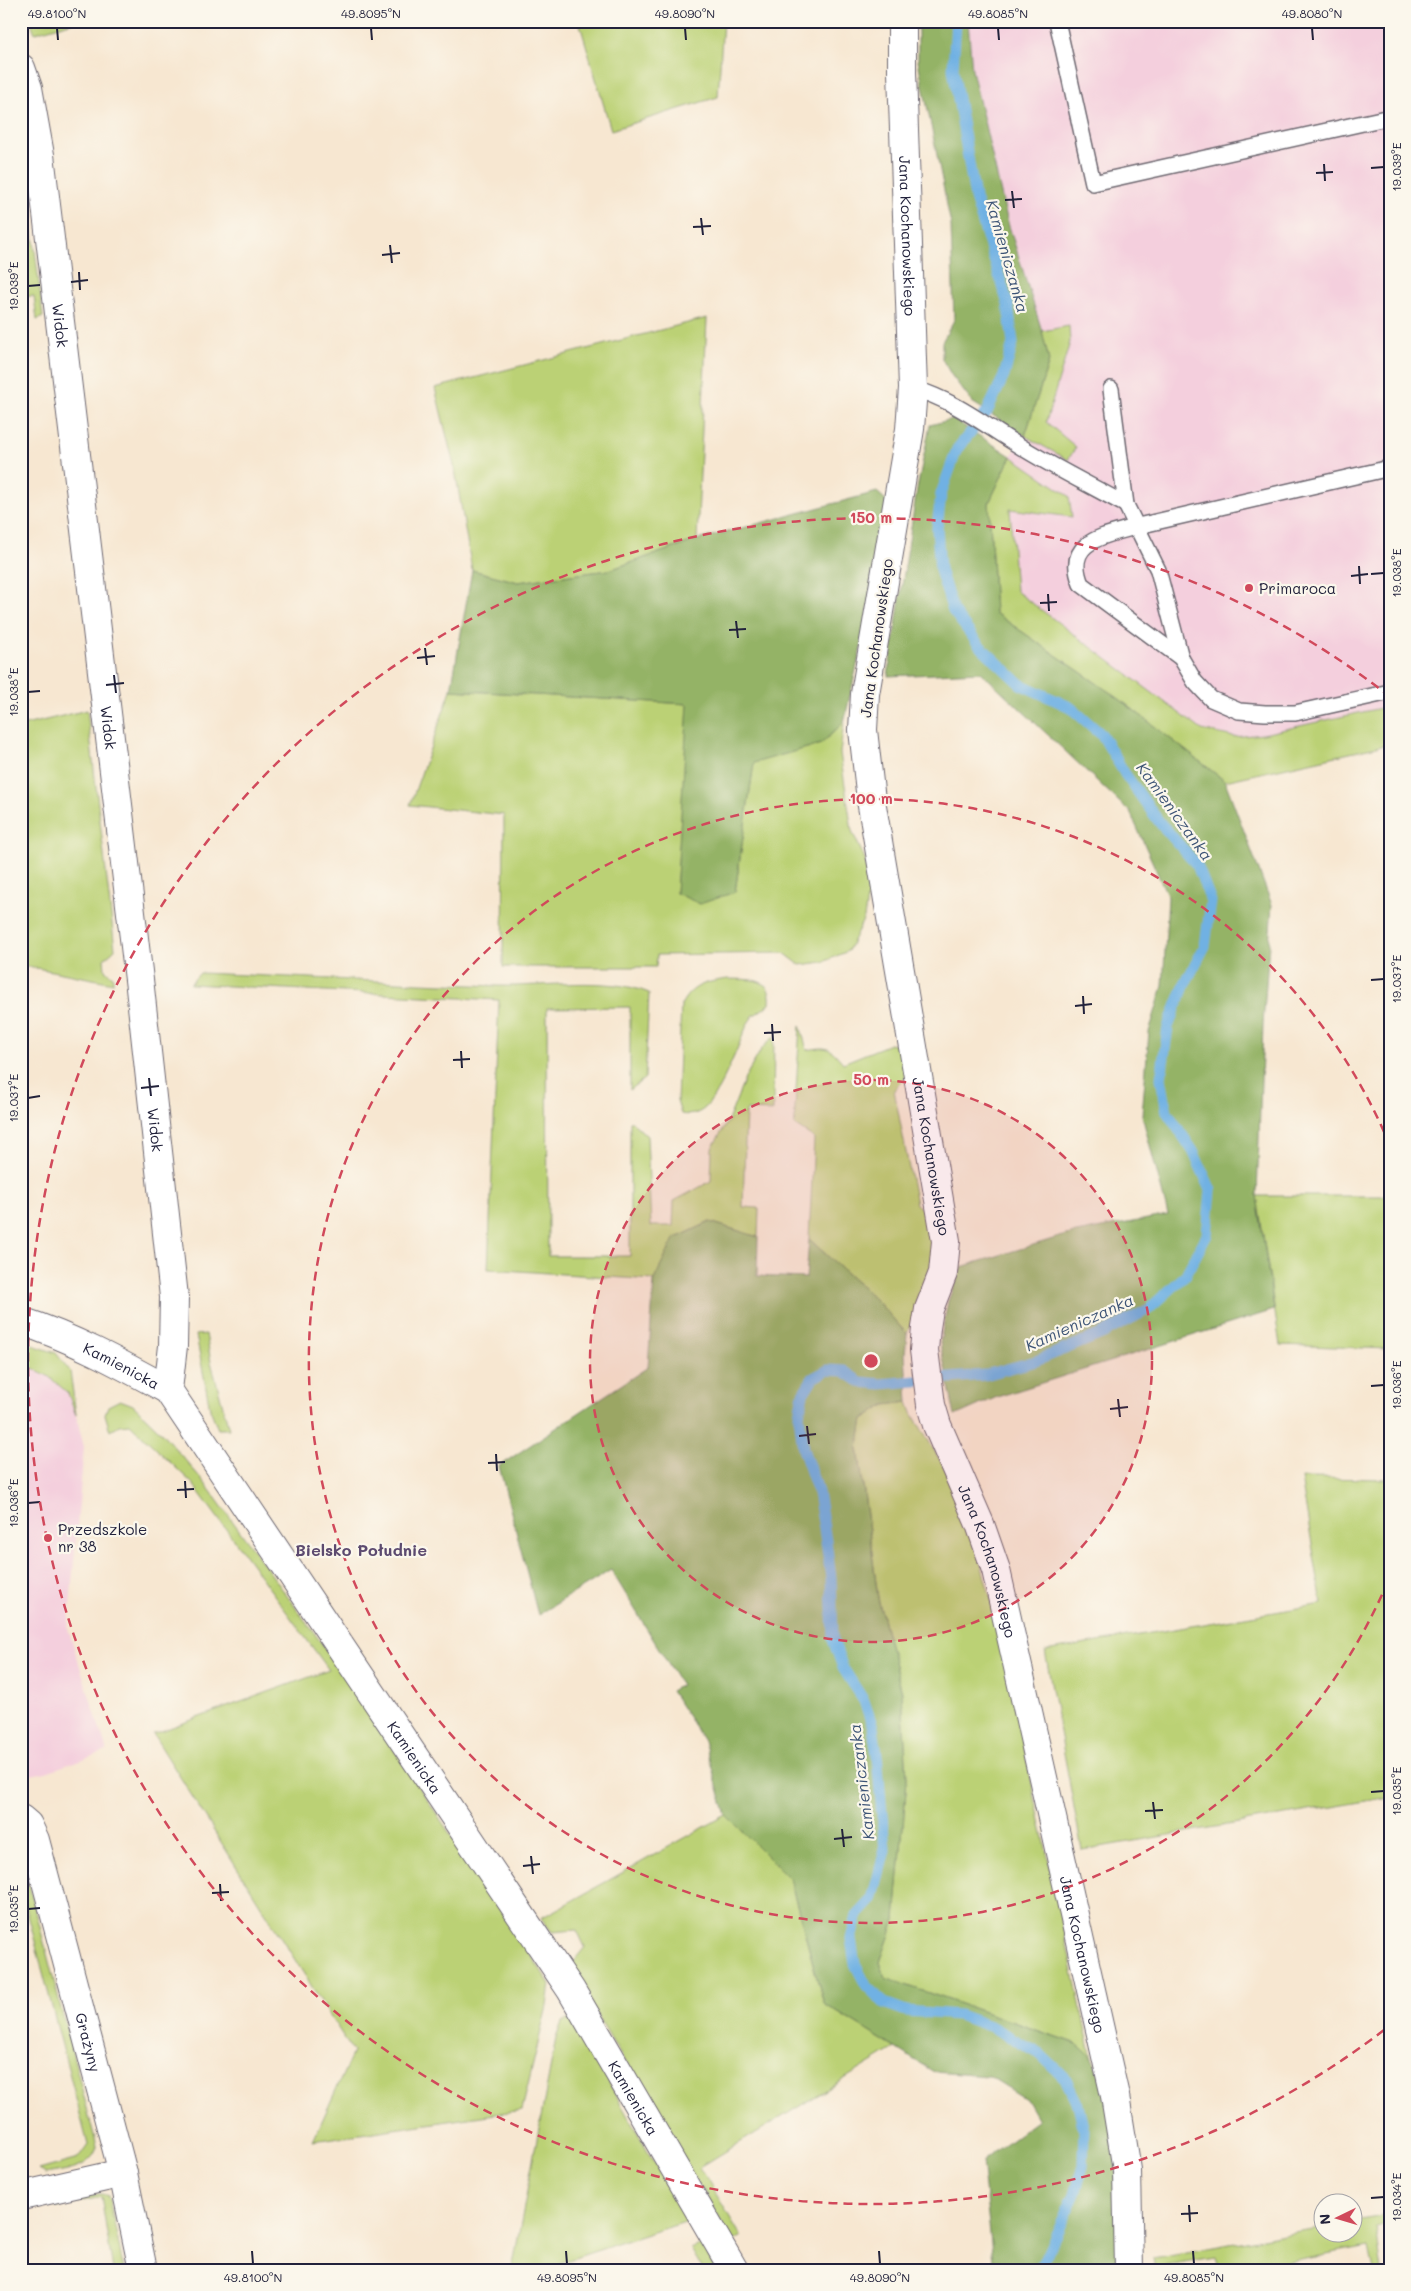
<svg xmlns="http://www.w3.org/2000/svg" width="1411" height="2291" viewBox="0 0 1411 2291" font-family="Mali,sans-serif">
<rect width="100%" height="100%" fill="#fbf7ec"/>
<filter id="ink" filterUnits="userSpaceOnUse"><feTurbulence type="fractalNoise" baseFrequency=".02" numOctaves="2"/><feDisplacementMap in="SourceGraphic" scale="10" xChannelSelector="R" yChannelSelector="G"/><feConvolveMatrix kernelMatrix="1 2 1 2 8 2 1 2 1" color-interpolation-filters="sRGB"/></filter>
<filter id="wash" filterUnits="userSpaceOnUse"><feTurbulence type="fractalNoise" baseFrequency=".0096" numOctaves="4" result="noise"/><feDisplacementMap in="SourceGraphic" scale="20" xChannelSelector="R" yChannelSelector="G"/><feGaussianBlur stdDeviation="1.12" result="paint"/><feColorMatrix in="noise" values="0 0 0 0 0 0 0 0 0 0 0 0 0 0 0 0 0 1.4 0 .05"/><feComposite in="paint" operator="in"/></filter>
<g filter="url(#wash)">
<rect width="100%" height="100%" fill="#f7e7d1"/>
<!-- built -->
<g fill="#f4cfdd">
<path d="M968 21H1390V744L1225 781 1118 698 995 613 989 503 1011 456 1025 436 1042 331 1008 223 972 70Z"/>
<path d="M21 1362 48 1376 68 1393 76 1415 84 1447 68 1629 107 1751 46 1772 21 1777Z"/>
</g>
<!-- green -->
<g fill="#bbd175" stroke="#6e7a58">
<path d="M30 21H77L35 33Z"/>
<path d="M579 21H723L718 97 611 130Z"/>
<path d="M21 132 43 317 37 320 34 296 21 297Z"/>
<path d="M707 318 697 540 609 570 518 582 472 570 455 470 435 388Z"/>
<path d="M1069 326 1070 342 1046 422 1076 447 1068 460 1025 436 1049 361 1042 331Z"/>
<path d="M1011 456 1069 496 1072 517 1010 509 1016 591 1202 730 1234 737 1263 734 1390 706V744L1225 781 1118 698 995 613 989 503Z"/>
<path d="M451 690 689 704 676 893 735 892 754 762 821 744 844 722 840 753 852 831 865 859 869 885 864 918 848 951 823 962 800 965 784 953 657 955 656 967H503L504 815 410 805Z"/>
<path d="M87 710 115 949 104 959 105 970 113 976V983L21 965V726Z"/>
<path d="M200 973C300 977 400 983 499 986 544 987 609 976 649 993L645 1078 630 1090V1007L547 1008 548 1256H630V1120L647 1136 651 1226H673L674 1201 711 1181 712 1148 728 1121 746 1076 761 1050 774 1036 773 1111 746 1110 743 1207 759 1208 758 1237 710 1222 676 1238 654 1280 488 1269 499 1000 190 984Z"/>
<path d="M728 979C749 980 773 976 770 1004L753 1016 748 1023C738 1046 722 1089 706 1107 699 1114 690 1116 681 1114L677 1101 681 1005C692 984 707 982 728 979Z"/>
<path d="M800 1025 807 1050C828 1046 830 1047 843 1063L890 1044 897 1046 904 1062 906 1076 894 1090 916 1204 932 1218 936 1256 907 1334 875 1299 809 1239 814 1138 794 1125Z"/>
<path d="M1257 1196H1390V1349L1280 1345Z"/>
<path d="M206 1334 211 1362 229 1429H218L210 1409 196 1335Z"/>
<path d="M21 1341 56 1353 70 1371 76 1415 68 1393 48 1376 21 1362Z"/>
<path d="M120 1400 133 1405 161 1432 204 1482 339 1667 550 1984 547 2006 522 2110 313 2141 353 2052 153 1734 329 1670 193 1484 130 1424 119 1425 110 1431 105 1414 108 1406Z"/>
<path d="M908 1402 912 1413 947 1472 971 1528 994 1610 1092 2059 1077 2044 885 1978 880 1962 895 1920 907 1779 902 1693 878 1598 858 1448 863 1419 885 1405Z"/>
<path d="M1301 1478 1390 1479V1797L1082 1850 1045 1651 1322 1604Z"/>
<path d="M726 1815 790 1879 824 2004 895 2048 700 2167 741 2236 733 2241 568 1968 585 1947 577 1930 552 1932 541 1918Z"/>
<path d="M21 1854 97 2147C91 2169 65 2170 46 2174L39 2170 78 2159 88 2145 21 1888Z"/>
<path d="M568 2020 574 2021 687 2221 538 2270H512L556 2038 562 2022Z"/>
<path d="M102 2194 108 2196 110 2203 124 2270H113L101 2197 56 2207 57 2202 87 2195Z"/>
<path d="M1390 2215V2226L1376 2228 1382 2270H1374L1369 2246 1241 2270H1219L1215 2257 1166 2265V2270H1155L1153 2258 1323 2227 1324 2234H1354V2221Z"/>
<path d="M702 2244 717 2270H703L691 2249Z"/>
</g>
<!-- forest -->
<g fill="#94b366" stroke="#5b6a50">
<path d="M918 21H968L972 70 1008 223 1042 331 1049 361 1025 436 972 402 952 376 942 359V342L954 320 951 225 918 61Z"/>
<path d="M953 419 1011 456 989 503 995 613 1118 698 1225 781 1272 905 1263 1024 1257 1196 1274 1310 997 1397 955 1416 940 1343 948 1301 961 1267 1066 1235 1168 1215 1142 1115 1149 1032 1163 986 1168 897 1130 812 981 672 888 676 917 489 930 425Z"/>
<path d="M877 492 887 501 864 635 844 722 821 744 754 763 735 892 700 904 676 893 688 704 451 690 472 570 518 582 609 570 697 540Z"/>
<path d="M710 1222 758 1237 757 1276 806 1278 809 1239 875 1299 907 1334 905 1354 908 1402 885 1405 863 1419 858 1448 878 1598 902 1693 907 1779 895 1920 880 1962 885 1978 1077 2044C1082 2049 1090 2054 1093 2060 1122 2117 1116 2207 1118 2270H994L982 2161 1038 2120 1026 2099 989 2076 934 2072 824 2004 790 1879 726 1815 704 1741 671 1691 681 1685 611 1570 538 1615 499 1466 648 1367 654 1280 674 1239Z"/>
</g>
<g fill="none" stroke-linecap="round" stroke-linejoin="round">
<!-- stream -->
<path stroke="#6fb1e3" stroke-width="11" d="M956 21 953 69 975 198 1008 304 1013 343 1004 376 987 412 957 449 941 494 937 528 940 570 953 611 979 645 1020 684 1070 707 1102 735 1125 774 1160 823 1197 865 1211 901 1205 946 1185 984 1168 1027 1161 1078 1167 1112 1193 1151 1211 1190 1207 1235 1185 1276 1149 1309 1104 1333 1036 1361 985 1375 881 1384 860 1382 844 1371 828 1370 813 1378 803 1394 799 1415 803 1449 818 1492 826 1541 831 1578 833 1640 843 1668 864 1701 873 1727 877 1755 885 1850 872 1900 857 1916 851 1939 855 1964 866 1985 884 2003 906 2011 959 2015 992 2027 1040 2054 1065 2078 1078 2105 1084 2131 1083 2166 1075 2194 1039 2270"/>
</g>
</g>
<g filter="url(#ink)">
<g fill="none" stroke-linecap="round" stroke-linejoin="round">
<!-- lane casing -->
<g stroke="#6d6770" stroke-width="18">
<g id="lane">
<path d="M1057 21 1093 183 1390 117"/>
<path d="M913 388C957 402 980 422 1018 445 1053 467 1090 485 1126 505"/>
<path d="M1111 389 1126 505 1158 570 1181 658 1195 682 1211 699 1239 711 1265 713H1295L1390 692"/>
<path d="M1181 658 1081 584C1063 540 1106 536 1138 526L1390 468"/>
</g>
</g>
<!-- street casing -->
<g stroke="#6d6770" stroke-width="30">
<g id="street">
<path id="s1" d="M902 21V72L913 388 910 429 865 694 863 730 871 800 946 1241 943 1273 929 1309 926 1328 924 1350 931 1405 937 1425 980 1524 996 1570 1115 2096 1127 2170 1129 2270"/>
<path id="s2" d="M21 68 28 88 40 155 140 988 174 1297 173 1346 168 1390"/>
<path id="s3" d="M21 1321C73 1338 121 1364 168 1390L571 1990 734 2270"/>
<path id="s4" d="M21 1819 28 1825 35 1840 123 2173 143 2270"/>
<path d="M21 2196 123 2173"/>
</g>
</g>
<!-- lane -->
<use href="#lane" stroke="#fff" stroke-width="15"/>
<!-- street -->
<use href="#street" stroke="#fff" stroke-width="28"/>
</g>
</g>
<!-- ticks -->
<path fill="none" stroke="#22223b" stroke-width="2" d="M57 28 58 40M371 28 372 40M685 28 686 40M998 28 999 40M1312 28 1313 40M1324 164 1325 181M1371 168 1384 167M1316 173 1333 172M1012 191 1014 208M1005 200 1022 199M701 218 703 235M693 227 711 226M390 245 392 263M382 255 400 253M79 272 80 290M71 282 88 280M28 286 40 285M1359 566 1360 584M1371 574 1384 573M1351 576 1368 574M1048 594 1049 611M1040 603 1057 602M736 621 738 638M729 630 746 629M425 648 427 665M417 658 435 656M114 675 116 693M106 685 124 683M28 692 40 691M1371 980 1384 979M1083 996 1084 1014M1075 1006 1092 1004M772 1024 773 1041M764 1033 781 1032M461 1051 462 1068M453 1060 470 1059M149 1078 151 1096M141 1088 159 1086M28 1098 40 1096M1371 1386 1384 1385M1118 1399 1120 1417M1110 1409 1128 1407M807 1426 809 1444M799 1436 816 1434M496 1454 497 1471M488 1463 505 1462M185 1481 186 1498M177 1490 194 1489M28 1503 40 1502M1371 1792 1384 1791M1153 1802 1155 1819M1145 1811 1163 1810M842 1829 844 1847M834 1839 852 1837M531 1856 533 1874M523 1866 540 1864M220 1884 221 1901M212 1893 229 1892M28 1909 40 1908M1371 2198 1384 2197M1189 2205 1190 2222M1181 2214 1198 2213M252 2251 253 2264M566 2251 567 2264M879 2251 880 2264M1193 2251 1194 2264"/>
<!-- distance rings -->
<circle cx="871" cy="1361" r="281" fill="#d1495b" fill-opacity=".12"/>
<g fill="none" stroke="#d1495b" stroke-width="2.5" stroke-dasharray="9 6">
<circle cx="871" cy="1361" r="281"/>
<path d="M1388 1581A562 562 0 1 1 1388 1141"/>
<path d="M1384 2030A843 843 0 1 1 1384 692"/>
</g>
<!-- markers -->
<g fill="#d1495b" stroke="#fbf7ec" stroke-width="2">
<circle cx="1249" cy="588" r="5"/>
<circle cx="48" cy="1538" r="5"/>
</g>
<g text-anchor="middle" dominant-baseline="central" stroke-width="4.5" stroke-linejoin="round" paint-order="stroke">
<!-- street labels -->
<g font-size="15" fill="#22223b" stroke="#fbf7ec">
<text stroke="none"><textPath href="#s1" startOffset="215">Jana Kochanowskiego</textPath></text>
<text stroke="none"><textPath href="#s2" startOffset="261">Widok</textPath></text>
<text transform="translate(876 638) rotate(-82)">Jana Kochanowskiego</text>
<text stroke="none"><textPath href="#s2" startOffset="666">Widok</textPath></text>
<text stroke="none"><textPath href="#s2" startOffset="1071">Widok</textPath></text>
<text stroke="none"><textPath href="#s1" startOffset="1145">Jana Kochanowskiego</textPath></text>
<text stroke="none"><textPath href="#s3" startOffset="110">Kamienicka</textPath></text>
<text stroke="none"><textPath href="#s1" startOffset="1565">Jana Kochanowskiego</textPath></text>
<text stroke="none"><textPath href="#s3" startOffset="605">Kamienicka</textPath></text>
<text stroke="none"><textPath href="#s1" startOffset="1970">Jana Kochanowskiego</textPath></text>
<text stroke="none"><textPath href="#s4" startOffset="235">Grażyny</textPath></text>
<text stroke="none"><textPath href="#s3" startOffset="1010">Kamienicka</textPath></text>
</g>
<!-- poi labels -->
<g font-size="15" fill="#22223b" stroke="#fbf7ec" text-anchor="start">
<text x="1259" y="588">Primaroca</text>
<text x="58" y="1529">Przedszkole<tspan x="58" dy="17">nr 38</tspan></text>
</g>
<!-- water labels -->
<g font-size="16" font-style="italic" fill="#3d5476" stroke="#fbf7ec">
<text transform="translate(1008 256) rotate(74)">Kamieniczanka</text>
<text transform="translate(1175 811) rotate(54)">Kamieniczanka</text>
<text transform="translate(1079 1322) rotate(-24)">Kamieniczanka</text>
<text transform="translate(861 1782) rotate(-97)">Kamieniczanka</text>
</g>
<!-- neighbourhood labels -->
<g font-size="16" font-weight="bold" fill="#5c4a6f" stroke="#fbf7ec">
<text x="361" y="1549">Bielsko Południe</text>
</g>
</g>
<circle cx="871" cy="1361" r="8" fill="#d1495b" stroke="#fbf7ec" stroke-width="2.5"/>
<g font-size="15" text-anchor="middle" font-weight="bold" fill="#d1495b" stroke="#fbf7ec" stroke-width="4.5" stroke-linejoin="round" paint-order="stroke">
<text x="871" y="523">150 m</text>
<text x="871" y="804">100 m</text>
<text x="871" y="1085">50 m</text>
</g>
<!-- margin -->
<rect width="1411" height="2291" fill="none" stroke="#fbf7ec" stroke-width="55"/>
<!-- north arrow -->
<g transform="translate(1338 2218) rotate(265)"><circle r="24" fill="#fbf7ec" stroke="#a4a2a5"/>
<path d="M0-4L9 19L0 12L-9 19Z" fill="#d1495b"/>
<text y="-8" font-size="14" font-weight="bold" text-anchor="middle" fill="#22223b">N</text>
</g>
<rect x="28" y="28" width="1356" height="2236" fill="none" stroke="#22223b" stroke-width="2"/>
<g font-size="12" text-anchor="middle" fill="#22223b">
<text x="57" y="18">49.8100°N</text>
<text x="371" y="18">49.8095°N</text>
<text x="685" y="18">49.8090°N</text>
<text x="998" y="18">49.8085°N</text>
<text x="1312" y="18">49.8080°N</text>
<text transform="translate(1397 167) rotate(-90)" y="4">19.039°E</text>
<text transform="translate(14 286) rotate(-90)" y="4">19.039°E</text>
<text transform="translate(1397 573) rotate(-90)" y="4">19.038°E</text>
<text transform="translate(14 692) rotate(-90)" y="4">19.038°E</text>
<text transform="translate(1397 979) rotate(-90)" y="4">19.037°E</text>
<text transform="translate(14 1098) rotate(-90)" y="4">19.037°E</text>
<text transform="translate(1397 1385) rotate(-90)" y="4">19.036°E</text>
<text transform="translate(14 1503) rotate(-90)" y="4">19.036°E</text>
<text transform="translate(1397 1791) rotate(-90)" y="4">19.035°E</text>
<text transform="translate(14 1909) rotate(-90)" y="4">19.035°E</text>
<text transform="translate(1397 2197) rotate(-90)" y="4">19.034°E</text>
<text x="253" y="2282">49.8100°N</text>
<text x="567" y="2282">49.8095°N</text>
<text x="880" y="2282">49.8090°N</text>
<text x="1194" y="2282">49.8085°N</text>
</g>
</svg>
